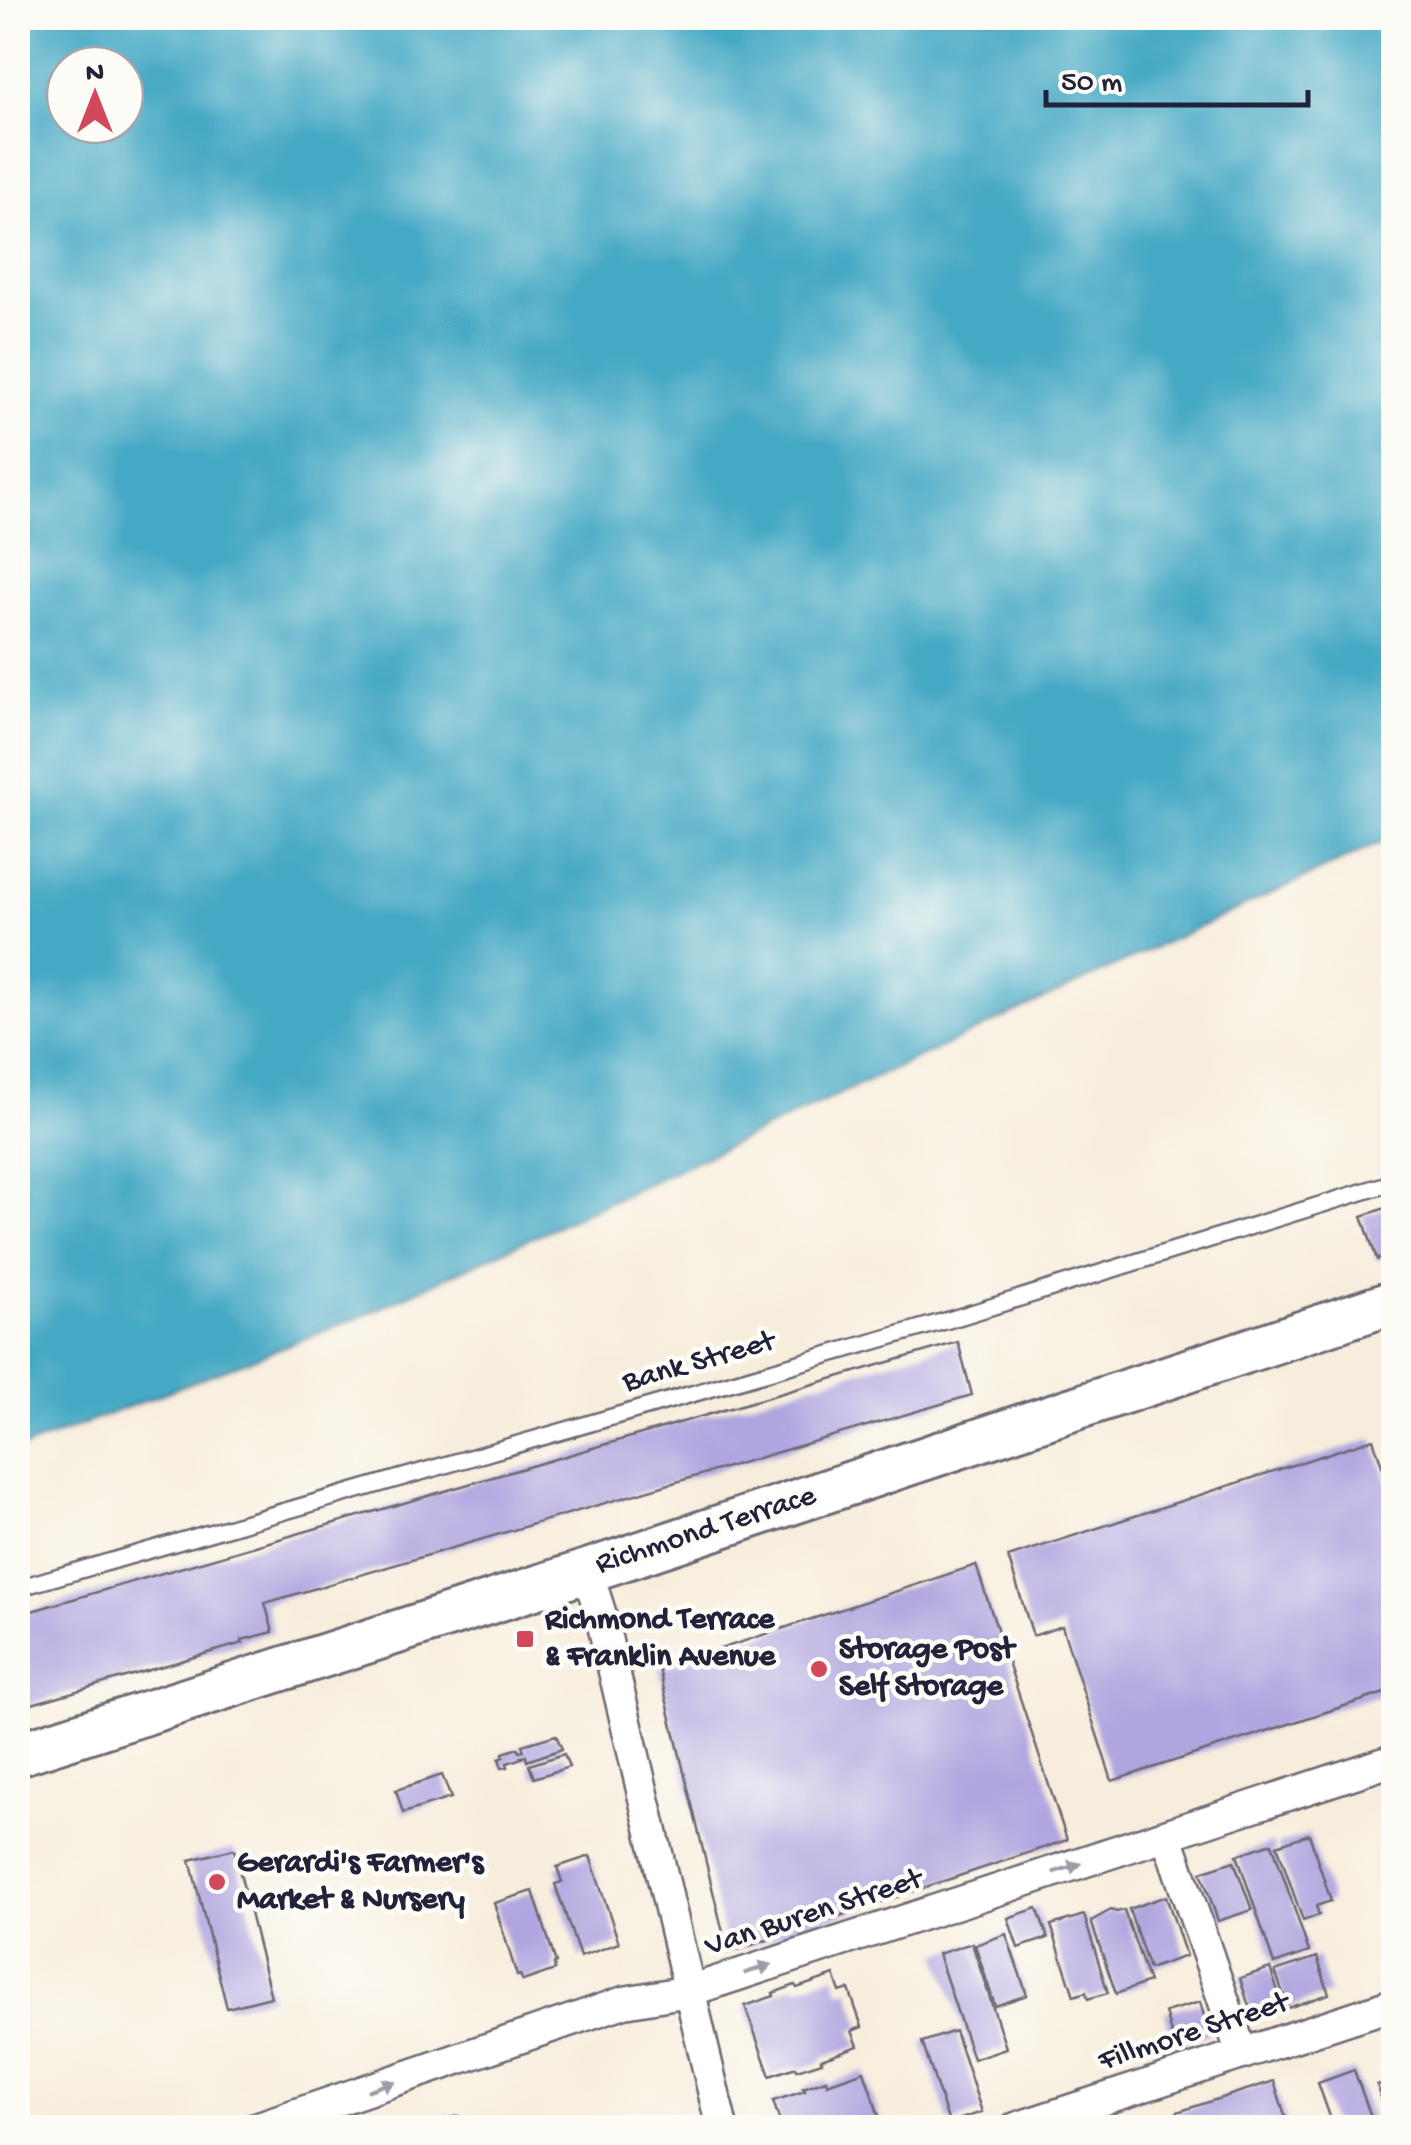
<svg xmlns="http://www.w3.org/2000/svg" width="1411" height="2145" viewBox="0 0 1411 2145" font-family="'Gochi Hand',sans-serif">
<rect width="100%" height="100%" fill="#fdfcf7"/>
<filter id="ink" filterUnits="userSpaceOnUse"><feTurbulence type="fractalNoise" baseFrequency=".01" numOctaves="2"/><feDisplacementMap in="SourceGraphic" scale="20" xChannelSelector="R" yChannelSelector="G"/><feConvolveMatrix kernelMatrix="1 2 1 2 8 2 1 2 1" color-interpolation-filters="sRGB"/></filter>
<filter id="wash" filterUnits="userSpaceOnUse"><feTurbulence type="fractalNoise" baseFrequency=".0048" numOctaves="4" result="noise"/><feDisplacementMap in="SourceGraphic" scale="40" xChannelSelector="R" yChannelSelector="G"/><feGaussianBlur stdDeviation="2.25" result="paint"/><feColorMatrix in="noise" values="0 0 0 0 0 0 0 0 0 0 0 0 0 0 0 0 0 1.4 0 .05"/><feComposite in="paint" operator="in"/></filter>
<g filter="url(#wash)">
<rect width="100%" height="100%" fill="#f7eddc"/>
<!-- water -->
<path fill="#44a8c4" stroke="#336580" stroke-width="2.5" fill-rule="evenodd" d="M18 18H1393V837L365 1315 18 1450ZM65 65H125V125H65Z"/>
<g id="blocks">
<!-- building -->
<g fill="#b0a5df">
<path d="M1394 1205V1254L1377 1260 1362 1216Z"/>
<path d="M958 1342 972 1395 265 1603 273 1632 242 1640 243 1643 18 1708V1615Z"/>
<path d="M1373 1439 1394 1501V1690L1112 1781 1062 1626 1033 1636 1008 1557Z"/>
<path d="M976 1565 1067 1840 728 1953 659 1669Z"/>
<path d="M556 1735 562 1749 527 1761 526 1756 521 1757 522 1758 507 1763 508 1767 502 1768 499 1759 504 1757 503 1753 518 1748 519 1752 524 1751 522 1745Z"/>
<path d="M564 1754 569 1767 534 1778 529 1765Z"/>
<path d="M442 1775 451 1798 403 1813 396 1790Z"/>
<path d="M1309 1834 1331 1901 1316 1906 1319 1915 1303 1921 1277 1845Z"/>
<path d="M1272 1843 1309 1952 1274 1964 1237 1855Z"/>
<path d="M234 1849 271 1997 227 2008 190 1860Z"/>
<path d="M590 1856 619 1943 580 1957 555 1884 562 1882 557 1867Z"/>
<path d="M1234 1861 1252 1910 1218 1921 1201 1872Z"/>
<path d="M533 1891 556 1963 554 1964 555 1970 523 1981 520 1975 517 1976 494 1903Z"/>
<path d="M1166 1896 1186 1956 1149 1969 1129 1909Z"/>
<path d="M1037 1908 1048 1938 1018 1948 1008 1918Z"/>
<path d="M1111 1910 1117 1912 1124 1910 1149 1982 1116 1994 1091 1921Z"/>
<path d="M1084 1915 1108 1993 1088 1999 1086 1992 1074 1996 1051 1925Z"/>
<path d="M1006 1934 1027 1995 995 2006 975 1945Z"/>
<path d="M972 1943 1006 2048 973 2059 938 1954Z"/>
<path d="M1317 1957 1329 1994 1288 2008 1275 1971Z"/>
<path d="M1270 1968 1282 2003 1251 2013 1240 1978Z"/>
<path d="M834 1975 840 1992 849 1989 862 2027 852 2031 858 2046 821 2059 822 2062 797 2070 796 2067 770 2076 745 2006 774 1996 773 1993 795 1985 797 1988Z"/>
<path d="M1200 2002 1209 2033 1174 2044 1165 2012Z"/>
<path d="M955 2031 982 2112 949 2123 922 2042Z"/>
<path d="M1354 2070 1375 2128H1334L1318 2083Z"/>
<path d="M864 2071 883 2128H782L773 2101 805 2091 803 2088 826 2080 827 2084Z"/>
<path d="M1394 2080V2128H1391L1377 2085Z"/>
<path d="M1274 2081 1289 2128H1182L1177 2112Z"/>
<path d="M458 2116 460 2128H423L422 2124Z"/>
</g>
</g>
</g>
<g filter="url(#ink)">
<use href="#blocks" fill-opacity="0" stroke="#6d6973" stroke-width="2.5"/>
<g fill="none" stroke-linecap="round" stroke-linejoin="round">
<!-- service casing -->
<g stroke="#6d6973" stroke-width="20">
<path id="service" d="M18 1588 952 1319 1394 1182"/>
</g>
<!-- minor casing -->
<g stroke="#6d6973" stroke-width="35">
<g id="minor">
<path d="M587 1571 600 1612 722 2128"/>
<path d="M1167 1836 1242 2054"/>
<path d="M256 2128 624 2002 689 1991 1394 1760"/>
<path d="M1016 2128 1394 2004"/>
</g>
</g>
<!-- secondary casing -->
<g stroke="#6d6973" stroke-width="48">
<path id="secondary" d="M18 1754 587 1571 1394 1302"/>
</g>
<!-- service -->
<use href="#service" stroke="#fff" stroke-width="15"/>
<!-- minor -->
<use href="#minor" stroke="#fff" stroke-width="30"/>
<!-- secondary -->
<use href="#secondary" stroke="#fff" stroke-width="42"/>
</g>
<!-- one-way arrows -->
<defs><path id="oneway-solid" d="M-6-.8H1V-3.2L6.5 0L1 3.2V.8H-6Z" transform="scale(2.5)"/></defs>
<g fill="#9c9ca7">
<use href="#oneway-solid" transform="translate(1067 1868) rotate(-18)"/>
<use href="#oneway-solid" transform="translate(758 1969) rotate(-18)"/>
<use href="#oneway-solid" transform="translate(381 2086) rotate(-19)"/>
</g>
</g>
<!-- markers -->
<g fill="#d1495b" stroke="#fdfcf7" stroke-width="4">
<rect x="515" y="1629" width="20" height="20" rx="5"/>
<circle cx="819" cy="1669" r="10"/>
<circle cx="217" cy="1882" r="10"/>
</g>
<g text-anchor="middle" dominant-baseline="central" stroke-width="9" stroke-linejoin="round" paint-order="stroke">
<!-- street labels -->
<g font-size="32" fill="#22223b" stroke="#fdfcf7">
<text transform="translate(699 1363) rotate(-16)">Bank Street</text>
<text transform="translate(706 1531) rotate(-18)">Richmond Terrace</text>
<text transform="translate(814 1914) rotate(-18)">Van Buren Street</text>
<text transform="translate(1194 2033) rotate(-18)">Fillmore Street</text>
</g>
<!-- poi labels -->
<g font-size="32" font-weight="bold" fill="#22223b" stroke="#fdfcf7" text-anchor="start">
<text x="545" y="1621">Richmond Terrace<tspan x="545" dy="37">&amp; Franklin Avenue</tspan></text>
<text x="839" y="1651">Storage Post<tspan x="839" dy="37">Self Storage</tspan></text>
<text x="237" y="1864">Gerardi's Farmer's<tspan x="237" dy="37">Market &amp; Nursery</tspan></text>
</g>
</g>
<!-- margin -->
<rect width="1411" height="2145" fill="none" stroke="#fdfcf7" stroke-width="60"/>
<!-- north arrow -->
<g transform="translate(95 95)"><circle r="48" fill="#fdfcf7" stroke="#a5a5ac" stroke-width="2.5"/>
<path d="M0-8L18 38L0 25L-18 38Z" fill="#d1495b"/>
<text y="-15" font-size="28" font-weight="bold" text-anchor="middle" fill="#22223b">N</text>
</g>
<!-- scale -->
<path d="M1046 90v15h262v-15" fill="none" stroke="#22223b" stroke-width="5"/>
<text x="1061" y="90" font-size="30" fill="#22223b" stroke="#fdfcf7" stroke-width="8" paint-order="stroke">50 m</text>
</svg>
